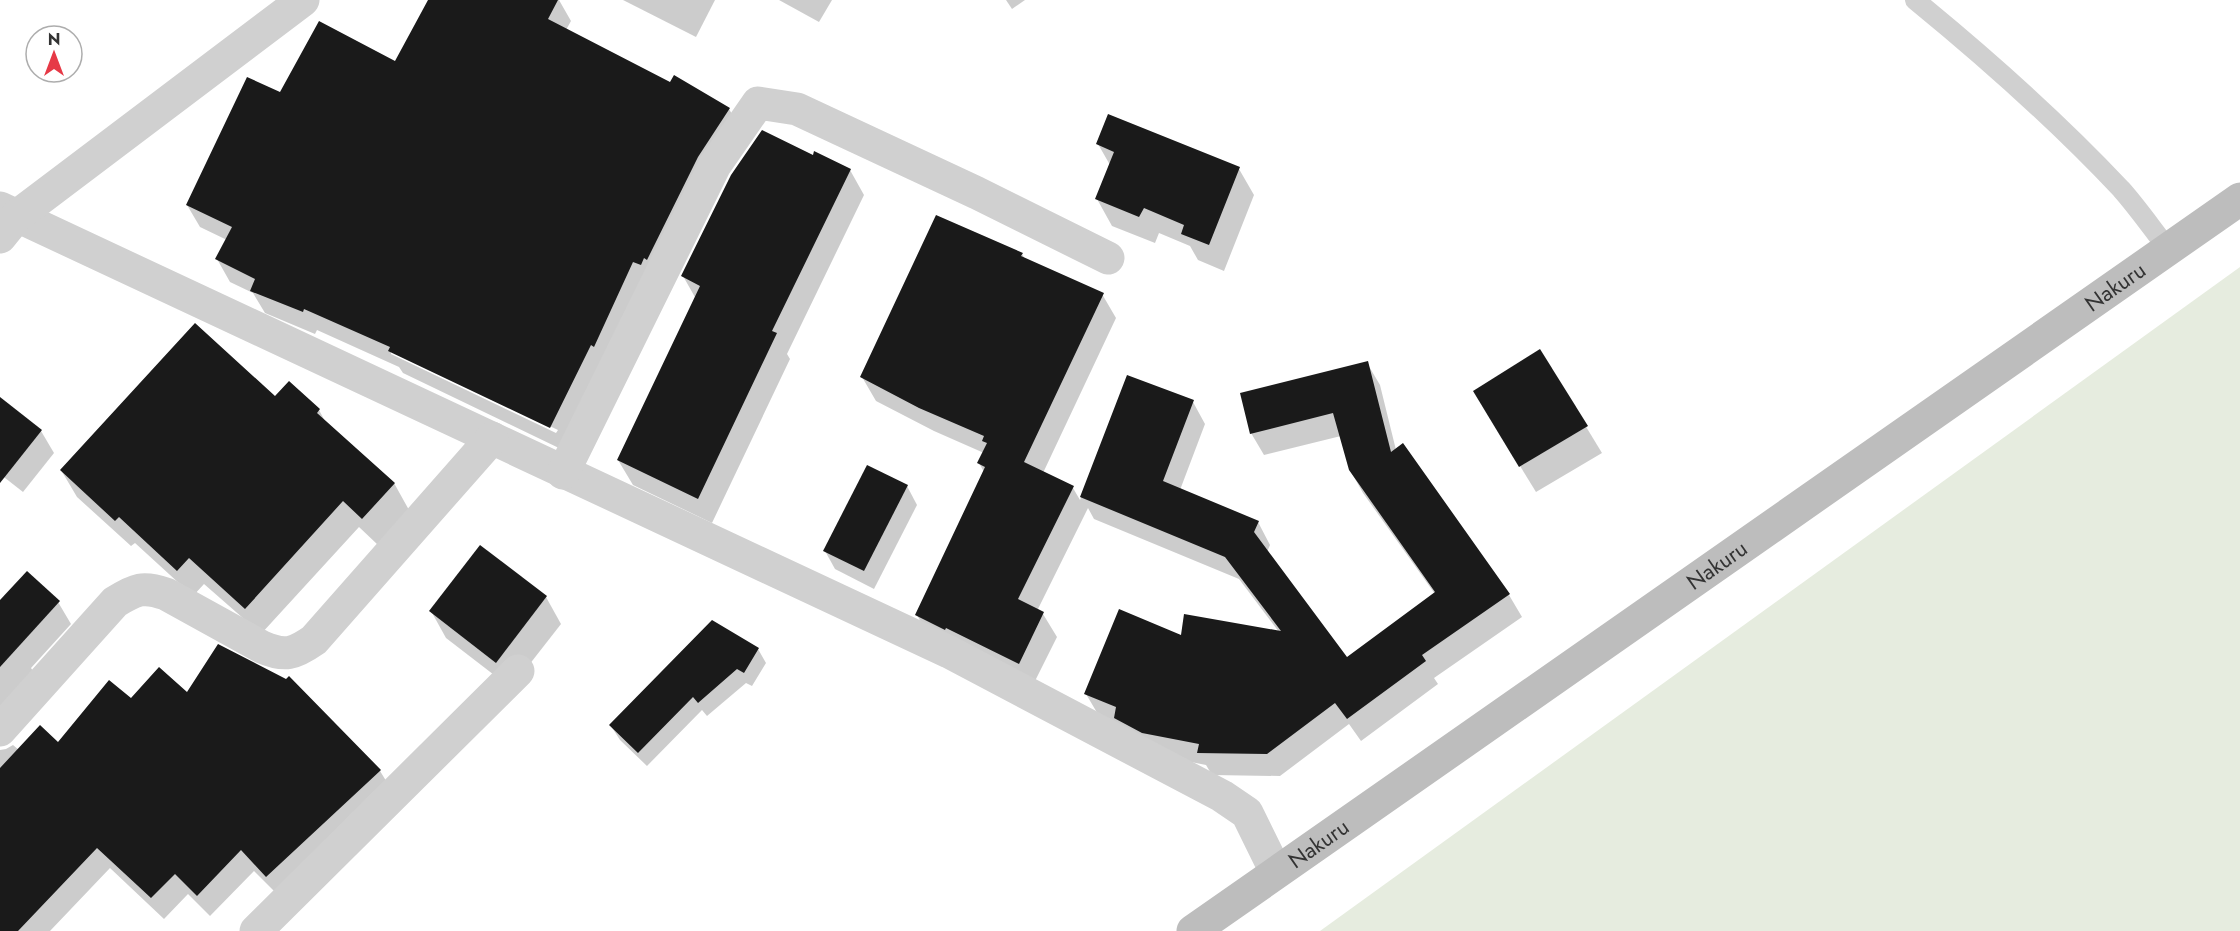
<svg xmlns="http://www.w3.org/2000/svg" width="2240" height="931" viewBox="0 0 2240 931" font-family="Jost,sans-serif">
<rect width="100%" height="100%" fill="#fff"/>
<!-- green -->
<path fill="#e6ecdf" d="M2240 267V931H1320Z"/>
<!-- shadow -->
<g fill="#0003" fill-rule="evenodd">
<path d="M430 0H559L571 21 566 30 670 84 729 109 742 131 563 450 403 373 399 367 317 330 315 334 265 313 253 293 230 282 217 259 227 240 200 227 187 205 281 94 396 63ZM391 351 558 430 556 433 391 354Z"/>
<path d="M623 0H715L696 37Z"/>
<path d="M779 0H832L819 22Z"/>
<path d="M1006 0H1025L1012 9Z"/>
<path d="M1098 144 1239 169 1254 195 1224 271 1198 260 1190 246 1159 233 1155 243 1112 226 1097 199 1110 165Z"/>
<path d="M813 157 850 170 864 195 787 354 790 359 712 523 633 485 618 460 696 299 683 276Z"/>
<path d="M1022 254 1025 259 1102 294 1116 318 1043 473 1073 488 1080 500 1128 377 1193 402 1205 424 1180 490 1258 522 1270 545 1267 552 1347 659 1435 594 1363 493 1350 470 1341 436 1264 455 1251 433 1367 363 1380 385 1396 450 1403 445 1509 595 1522 617 1434 678 1438 684 1361 741 1349 724 1280 776 1212 775 1206 765 1156 755 1099 716 1086 694 1182 637 1279 632 1239 579 1094 519 1088 508 1037 611 1043 614 1057 637 1032 687 930 639 917 615 984 472 979 463 984 453 934 431 876 401 862 377Z"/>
<path d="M1540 351 1602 453 1536 492 1490 417Z"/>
<path d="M276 398 319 410 326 423 394 483 409 510 378 545 359 527 261 634 204 584 193 596 135 543 131 546 77 497 61 470Z"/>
<path d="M0 399 41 431 54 453 23 492 0 474Z"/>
<path d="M907 486 917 505 874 589 835 569 825 551Z"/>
<path d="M546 597 561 624 511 688 446 638 431 611Z"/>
<path d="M0 602H58L71 624 31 668 33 671 0 708Z"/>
<path d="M758 649 766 663 752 686 746 683 707 716 702 710 647 766 620 740 611 726Z"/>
<path d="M187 694 380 771 393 792 280 897 254 871 210 916 188 894 164 919 110 868 50 931H0V750L6 749 13 745 19 750 58 744 131 700Z"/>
</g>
<!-- building -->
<g fill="#1a1a1a">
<path d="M428 0H558L548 19 670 82 674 75 730 108 698 157 647 260 644 258 641 265 633 262 594 347 591 345 550 428 388 351 390 347 304 309 303 312 250 291 255 279 215 259 232 227 186 205 247 77 280 92 319 21 395 61Z"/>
<path d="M1108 114 1240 167 1209 245 1181 234 1184 225 1144 208 1139 217 1095 199 1114 152 1096 144Z"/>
<path d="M762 130 813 155 814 151 851 169 772 331 777 333 698 499 617 460 700 286 681 276 731 175Z"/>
<path d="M936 215 1023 253 1021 256 1104 293 1024 462 1074 486 1018 599 1044 612 1019 664 946 628 945 630 915 615 985 467 977 463 987 443 982 441 984 436 919 408 860 377Z"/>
<path d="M195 323 275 396 289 381 320 409 317 413 395 483 362 519 343 501 245 609 189 558 177 571 119 517 115 521 60 470Z"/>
<path d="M1540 349 1588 426 1519 467 1473 391Z"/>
<path d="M1368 361 1391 452 1403 443 1510 594 1422 655 1426 661 1347 719 1335 703 1267 754 1197 753 1199 744 1142 733 1114 718 1116 707 1084 694 1119 609 1181 635 1184 614 1281 631 1225 557 1080 497 1127 375 1194 400 1163 481 1259 521 1254 532 1347 657 1435 592 1349 470 1333 413 1250 434 1240 393Z"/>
<path d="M0 397 42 430 0 483Z"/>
<path d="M867 465 908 485 864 571 823 551Z"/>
<path d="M480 545 547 596 496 663 429 611Z"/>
<path d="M27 571 60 601 0 667V600Z"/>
<path d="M712 620 759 648 744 673 737 669 698 703 693 697 638 753 609 725Z"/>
<path d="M218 644 286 679 289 676 381 770 266 877 241 850 197 896 175 874 151 898 97 848 18 931H0V768L40 725 58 742 109 680 131 698 159 667 187 692Z"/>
</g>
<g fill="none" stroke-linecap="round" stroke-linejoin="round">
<!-- lane -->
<path stroke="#d0d0d0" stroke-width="20" d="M1915 0C1986 58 2058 122 2121 189 2138 208 2153 230 2169 250"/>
<!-- street -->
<g stroke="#d0d0d0" stroke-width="33">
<path d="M0 208 949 652 1222 796 1247 813 1276 872"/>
<path d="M0 237 17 216 303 0"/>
<path d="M563 473 715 165 758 103 797 109 977 193 1108 258"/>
<path d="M0 730 115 602C136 589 143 586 166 594L262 647C285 657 294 654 314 640L492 438"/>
<path d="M256 931 518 671"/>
</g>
<!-- secondary -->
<path stroke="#bdbdbd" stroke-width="33" id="s1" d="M1193 931 2240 199"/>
</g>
<g text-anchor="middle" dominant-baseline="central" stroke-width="6" stroke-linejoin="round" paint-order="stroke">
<!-- street labels -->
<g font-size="22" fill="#333" stroke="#fff">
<text stroke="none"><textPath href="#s1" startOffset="1125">Nakuru</textPath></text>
<text stroke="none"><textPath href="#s1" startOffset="639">Nakuru</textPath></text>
<text stroke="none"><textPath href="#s1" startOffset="153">Nakuru</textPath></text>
</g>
</g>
<!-- north arrow -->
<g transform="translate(54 54)"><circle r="28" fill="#ffffff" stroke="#adadad" stroke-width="1.5"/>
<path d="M0-4.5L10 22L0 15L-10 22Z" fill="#e63946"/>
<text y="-9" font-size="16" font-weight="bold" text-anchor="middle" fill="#333333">N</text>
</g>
</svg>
